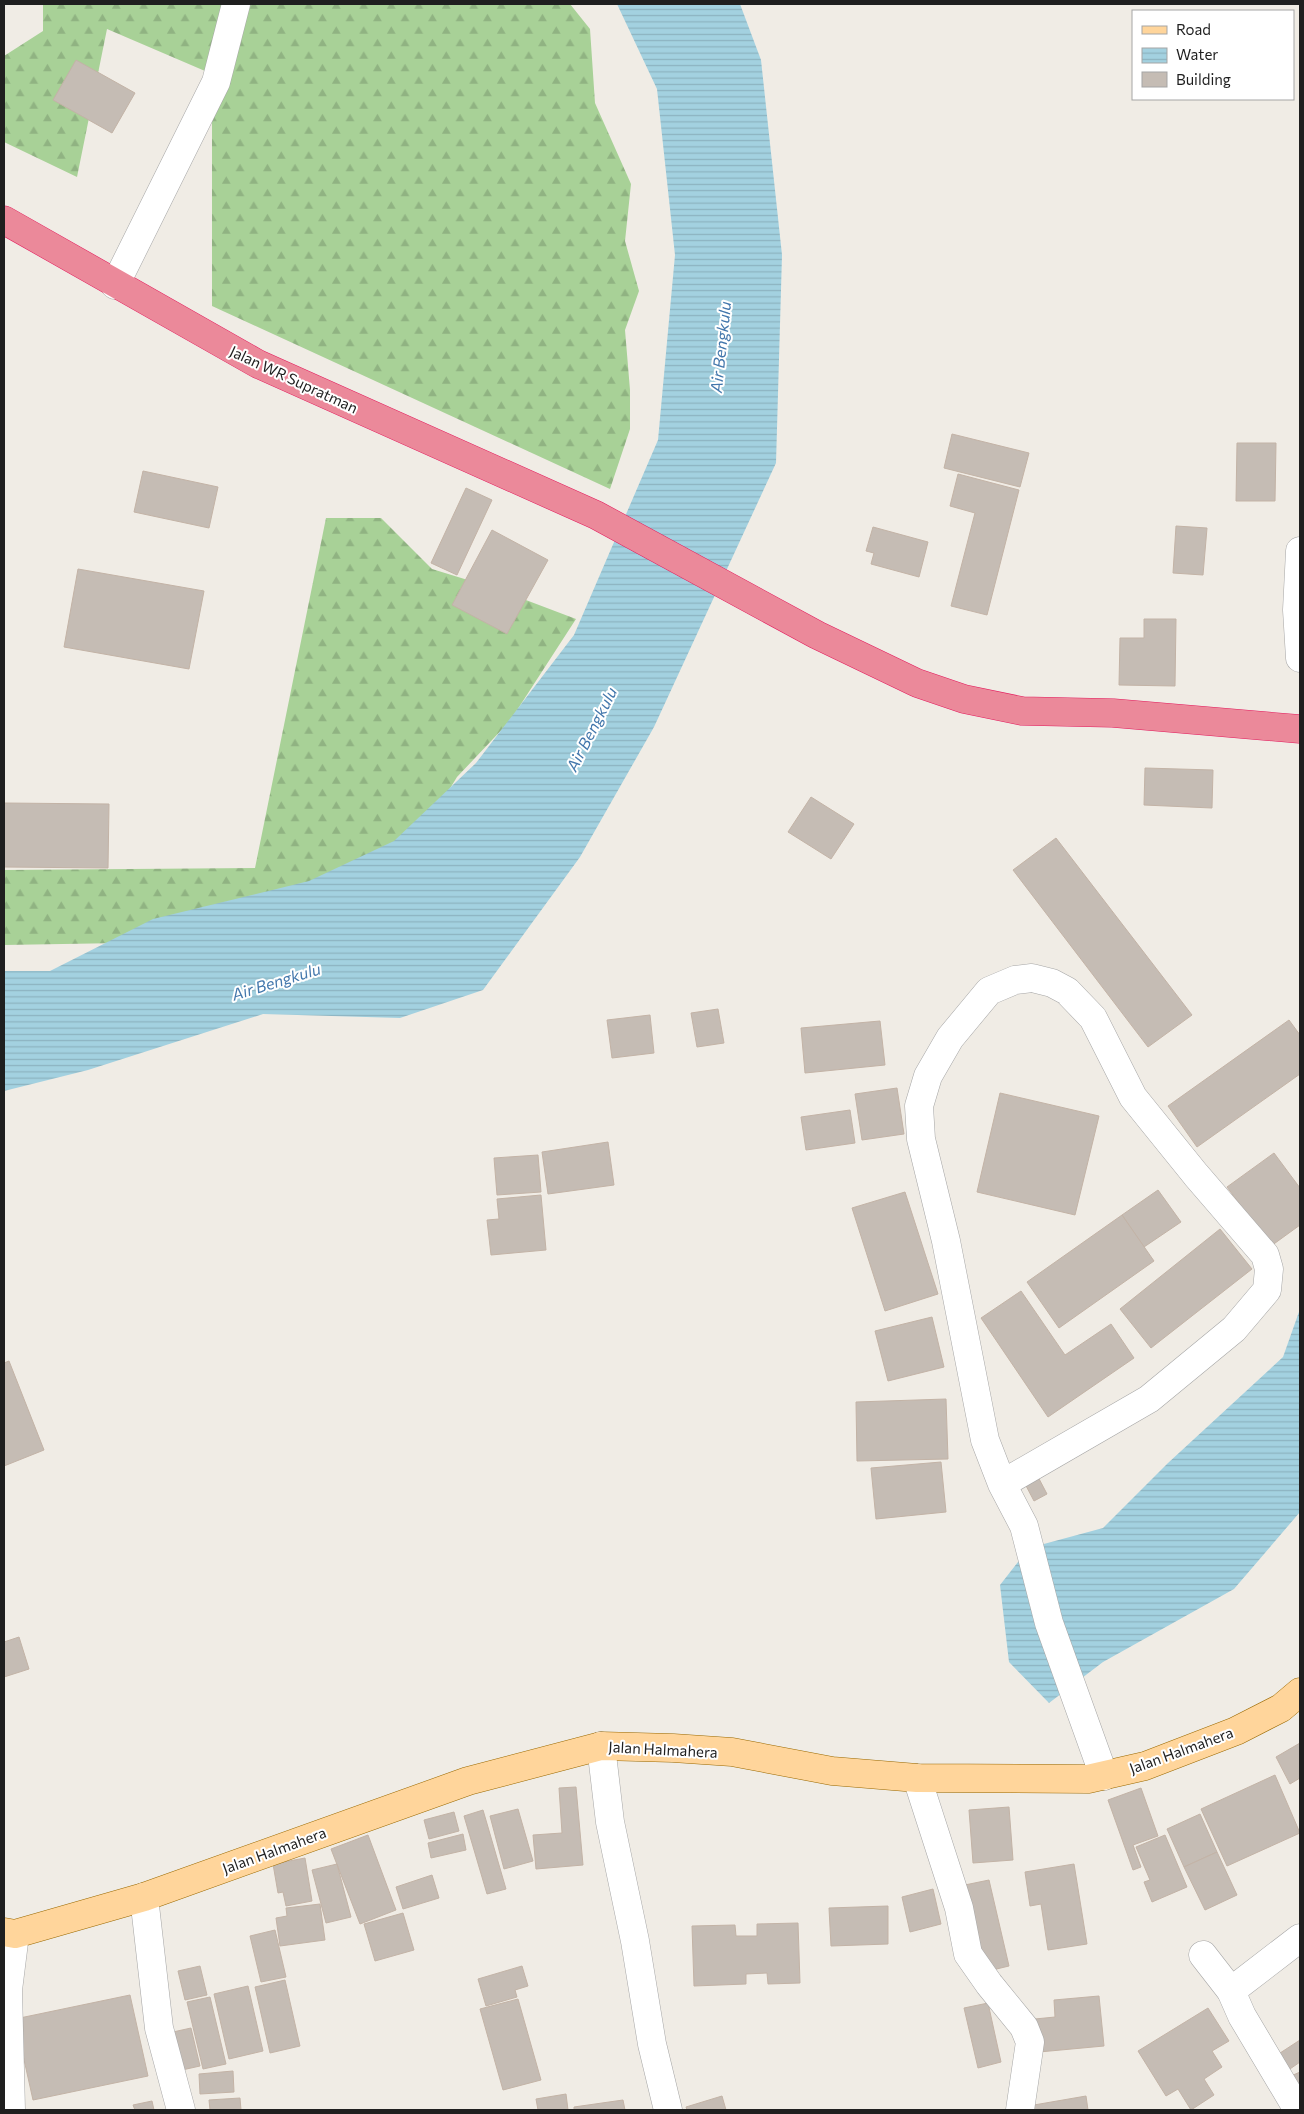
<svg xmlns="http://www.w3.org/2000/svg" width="1304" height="2114" viewBox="0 0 1304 2114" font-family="Commissioner,sans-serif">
<defs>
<pattern id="forest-firs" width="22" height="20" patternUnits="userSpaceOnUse" patternTransform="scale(1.25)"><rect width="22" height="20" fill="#a8d197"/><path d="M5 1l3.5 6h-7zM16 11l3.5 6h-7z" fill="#90b382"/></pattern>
<pattern id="water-rules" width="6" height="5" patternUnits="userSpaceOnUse" patternTransform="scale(1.25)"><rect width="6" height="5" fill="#a3d1e0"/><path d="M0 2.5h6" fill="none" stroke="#8cb3c0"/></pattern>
</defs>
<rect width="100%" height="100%" fill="#f0ece5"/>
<!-- forest -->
<g fill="url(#forest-firs)">
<path d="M43 4H570L590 29 595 103 631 184 625 241 639 291 625 330 630 390V429L610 489 212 306V74L107 29 77 177 4 142V56L43 31Z"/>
<path d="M326 518H381L432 569 497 589 576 619 510 721 457 777 401 869 122 943 4 945V870L255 868Z"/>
</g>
<!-- water -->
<g fill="url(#water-rules)">
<path d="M617 4H740L761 60 782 255 776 463 654 727 580 857 483 990 400 1018 263 1014 88 1070 4 1091V971H50L153 919 309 881 394 841 476 763 574 635 658 440 675 255 657 89Z"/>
<path d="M1300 1309V1512L1234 1589 1103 1662 1049 1703 1009 1662 1000 1585 1029 1548 1103 1528 1168 1463 1283 1357Z"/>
</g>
<!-- building -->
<g fill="#c5bcb4" stroke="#c3b3a6">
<path d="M76 60 135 93 112 133 53 100Z"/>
<path d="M952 434 1029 453 1020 487 944 468Z"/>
<path d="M1237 443H1276L1275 501H1236Z"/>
<path d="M143 471 218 487 209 528 134 512Z"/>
<path d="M958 474 1019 490 987 615 951 606 975 513 950 506Z"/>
<path d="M466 488 492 500 457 575 431 563Z"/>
<path d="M1176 526 1207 528 1203 575 1173 573Z"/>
<path d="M873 527 928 542 919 577 871 564 874 553 866 551Z"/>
<path d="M492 530 548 560 507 634 452 605Z"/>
<path d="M78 569 204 591 189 669 64 647Z"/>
<path d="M1144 619H1176L1175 686 1119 685 1120 638H1144Z"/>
<path d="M1145 768 1213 770 1212 808 1144 805Z"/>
<path d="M811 797 854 824 831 859 788 832Z"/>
<path d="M4 803 109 804 108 868 4 867Z"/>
<path d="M1056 838 1192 1015 1148 1047 1013 870Z"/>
<path d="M718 1009 724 1043 697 1047 691 1013Z"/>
<path d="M650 1015 654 1053 612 1058 607 1020Z"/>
<path d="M1289 1020 1300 1035V1074L1197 1147 1168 1106Z"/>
<path d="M880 1021 885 1065 805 1073 801 1028Z"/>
<path d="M897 1088 904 1134 862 1140 855 1094Z"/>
<path d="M1000 1093 1099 1116 1075 1215 977 1192Z"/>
<path d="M850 1110 855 1143 806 1150 801 1117Z"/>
<path d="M608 1142 614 1185 548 1194 542 1152Z"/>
<path d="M1274 1153 1300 1188V1225L1271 1246 1227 1187Z"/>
<path d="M538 1155 541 1192 497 1195 494 1158Z"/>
<path d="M1158 1190 1181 1222 1144 1247 1122 1215Z"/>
<path d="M905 1192 938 1294 885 1311 852 1208Z"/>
<path d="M541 1195 546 1250 491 1255 487 1220 499 1219 497 1199Z"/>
<path d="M1122 1215 1154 1261 1059 1328 1027 1282Z"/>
<path d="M1220 1229 1252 1269 1151 1348 1120 1309Z"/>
<path d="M1021 1291 1065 1355 1111 1324 1134 1358 1048 1417 981 1318Z"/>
<path d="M932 1317 944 1367 888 1381 875 1331Z"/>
<path d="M9 1361 44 1450 4 1466V1363Z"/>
<path d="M946 1399 948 1459 857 1461 856 1402Z"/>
<path d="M941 1462 946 1512 876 1519 871 1468Z"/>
<path d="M1036 1473 1047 1494 1034 1501 1023 1480Z"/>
<path d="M19 1637 29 1669 4 1677V1642Z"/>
<path d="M1300 1743V1778L1290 1784 1276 1757Z"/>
<path d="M1275 1775 1300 1833 1227 1866 1201 1809Z"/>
<path d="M576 1787 583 1865 536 1869 533 1835 562 1833 559 1788Z"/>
<path d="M1141 1788 1158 1836 1133 1845 1141 1867 1133 1870 1108 1800Z"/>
<path d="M1009 1807 1013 1860 973 1863 969 1810Z"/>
<path d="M518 1809 533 1861 504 1869 490 1816Z"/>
<path d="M483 1810 506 1889 487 1894 464 1816Z"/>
<path d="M454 1812 459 1831 429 1839 424 1820Z"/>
<path d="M1200 1814 1217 1852 1184 1867 1167 1829Z"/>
<path d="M463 1834 466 1850 431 1858 428 1843Z"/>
<path d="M368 1835 396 1910 360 1924 331 1849Z"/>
<path d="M1165 1835 1187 1887 1152 1902 1144 1882 1150 1880 1136 1847Z"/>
<path d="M1217 1852 1237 1895 1205 1910 1184 1867Z"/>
<path d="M305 1858 312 1901 286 1906 283 1892 278 1893 273 1864Z"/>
<path d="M337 1864 351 1917 326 1923 312 1870Z"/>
<path d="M1074 1864 1087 1944 1048 1950 1041 1904 1030 1906 1025 1872Z"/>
<path d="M432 1875 439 1898 403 1909 396 1887Z"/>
<path d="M989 1880 1009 1966 980 1973 960 1886Z"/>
<path d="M933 1889 941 1924 910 1932 902 1897Z"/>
<path d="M320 1904 325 1940 280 1946 276 1918 287 1916 286 1908Z"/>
<path d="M888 1906V1944L831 1946 829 1908Z"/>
<path d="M403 1913 414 1950 375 1961 364 1924Z"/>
<path d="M798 1923 800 1983 768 1984 767 1973 746 1974V1984L694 1986 692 1926 735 1925 736 1936H757V1924Z"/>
<path d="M275 1930 286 1977 261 1982 250 1936Z"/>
<path d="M200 1966 207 1995 185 2000 178 1971Z"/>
<path d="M522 1966 528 1986 515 1990 517 1997 486 2006 478 1979Z"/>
<path d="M285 1980 300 2046 270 2053 255 1987Z"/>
<path d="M248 1986 263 2051 229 2059 214 1994Z"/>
<path d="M130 1995 148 2076 33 2100 15 2019Z"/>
<path d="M1099 1996 1104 2046 1039 2052 1035 2019 1055 2017 1054 2000Z"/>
<path d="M210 1997 226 2064 203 2069 187 2002Z"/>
<path d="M518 1999 541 2080 503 2090 480 2009Z"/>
<path d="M988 2003 1001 2062 978 2068 964 2008Z"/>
<path d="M1208 2008 1229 2041 1212 2051 1222 2067 1204 2079 1214 2095 1191 2110 1178 2089 1166 2096 1138 2051Z"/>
<path d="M191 2028 200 2066 182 2070 173 2032Z"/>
<path d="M1300 2040V2062L1287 2071 1277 2055Z"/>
<path d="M233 2071 234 2092 200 2094 199 2074Z"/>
<path d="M1300 2072V2093L1291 2076Z"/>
<path d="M566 2094 568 2110H538L536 2099Z"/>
<path d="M722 2096 726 2110H687L686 2107Z"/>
<path d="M1086 2096 1088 2110H1035L1034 2105Z"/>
<path d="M240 2098 241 2110H210L209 2100Z"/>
<path d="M623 2100 625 2110H574V2107Z"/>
<path d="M152 2101 154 2110H135L133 2105Z"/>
</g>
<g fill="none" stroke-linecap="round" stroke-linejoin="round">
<!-- minor casing -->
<g stroke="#a6a6a6" stroke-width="29">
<g id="minor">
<path d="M115 285 216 82 236 4"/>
<path d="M1300 551 1297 610 1300 658"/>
<path d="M1002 1484 1149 1399 1234 1329 1267 1290 1269 1269 1265 1255 1196 1175 1133 1097 1093 1018 1067 991 1052 983 1032 978 1015 980 989 991 950 1038 928 1076 919 1106 921 1139 946 1241 985 1440 1002 1484 1024 1526 1049 1623 1104 1776"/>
<path d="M601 1746 610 1822 635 1941 652 2044 668 2110"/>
<path d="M917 1778 959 1908 968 1954 989 1984 1024 2027 1030 2042 1020 2110"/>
<path d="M144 1897 159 2028 181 2110"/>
<path d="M1203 1955 1231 1991 1242 2016 1298 2110"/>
<path d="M1231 1991 1300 1938"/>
<path d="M11 2110 8 1990 15 1934"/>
</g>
</g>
<!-- major casing -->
<g stroke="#9a6900" stroke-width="29">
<path id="major" d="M4 1932 15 1934 144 1897 468 1781 601 1746 673 1748 732 1752 832 1771 917 1778 1088 1779 1145 1766 1236 1731 1281 1708 1300 1692"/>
</g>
<!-- highway casing -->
<g stroke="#e31c5e" stroke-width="29">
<path id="highway" d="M4 220 258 364 596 515 817 635 917 683 964 699 1022 711 1113 713 1300 729"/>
</g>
<!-- minor -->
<use href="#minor" stroke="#fff" stroke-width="28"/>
<!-- major -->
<use href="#major" stroke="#ffd59b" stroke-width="28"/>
<!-- highway -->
<use href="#highway" stroke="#eb899a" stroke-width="28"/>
</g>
<g text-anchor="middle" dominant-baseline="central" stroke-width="4" stroke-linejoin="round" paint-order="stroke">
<!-- street labels -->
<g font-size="15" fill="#1f1f1f" stroke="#fff">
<text transform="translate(294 379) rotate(25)">Jalan WR Supratman</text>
<text transform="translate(663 1749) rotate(3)">Jalan Halmahera</text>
<text transform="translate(1181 1750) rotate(-20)">Jalan Halmahera</text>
<text transform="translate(274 1850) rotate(-20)">Jalan Halmahera</text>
</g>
<!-- water labels -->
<g font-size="16" font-style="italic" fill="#4377ac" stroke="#fff">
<text transform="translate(720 347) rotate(-84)">Air Bengkulu</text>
<text transform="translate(591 729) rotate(-63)">Air Bengkulu</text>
<text transform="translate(276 981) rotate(-17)">Air Bengkulu</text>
</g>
</g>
<!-- border -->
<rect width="1304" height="2114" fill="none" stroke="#1f1f1f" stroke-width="10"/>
<!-- legend -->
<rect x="1132" y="10" width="162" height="90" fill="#ffffff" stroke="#a5a5a5"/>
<rect x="1142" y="26" width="25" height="8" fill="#ffd59b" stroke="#a5a5a5"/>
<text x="1176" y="35" font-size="15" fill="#1f1f1f">Road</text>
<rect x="1142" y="48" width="25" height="15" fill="url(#water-rules)" stroke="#a5a5a5"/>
<text x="1176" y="60" font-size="15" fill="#1f1f1f">Water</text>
<rect x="1142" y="72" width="25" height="15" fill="#c5bcb4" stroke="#a5a5a5"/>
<text x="1176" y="85" font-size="15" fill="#1f1f1f">Building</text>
</svg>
